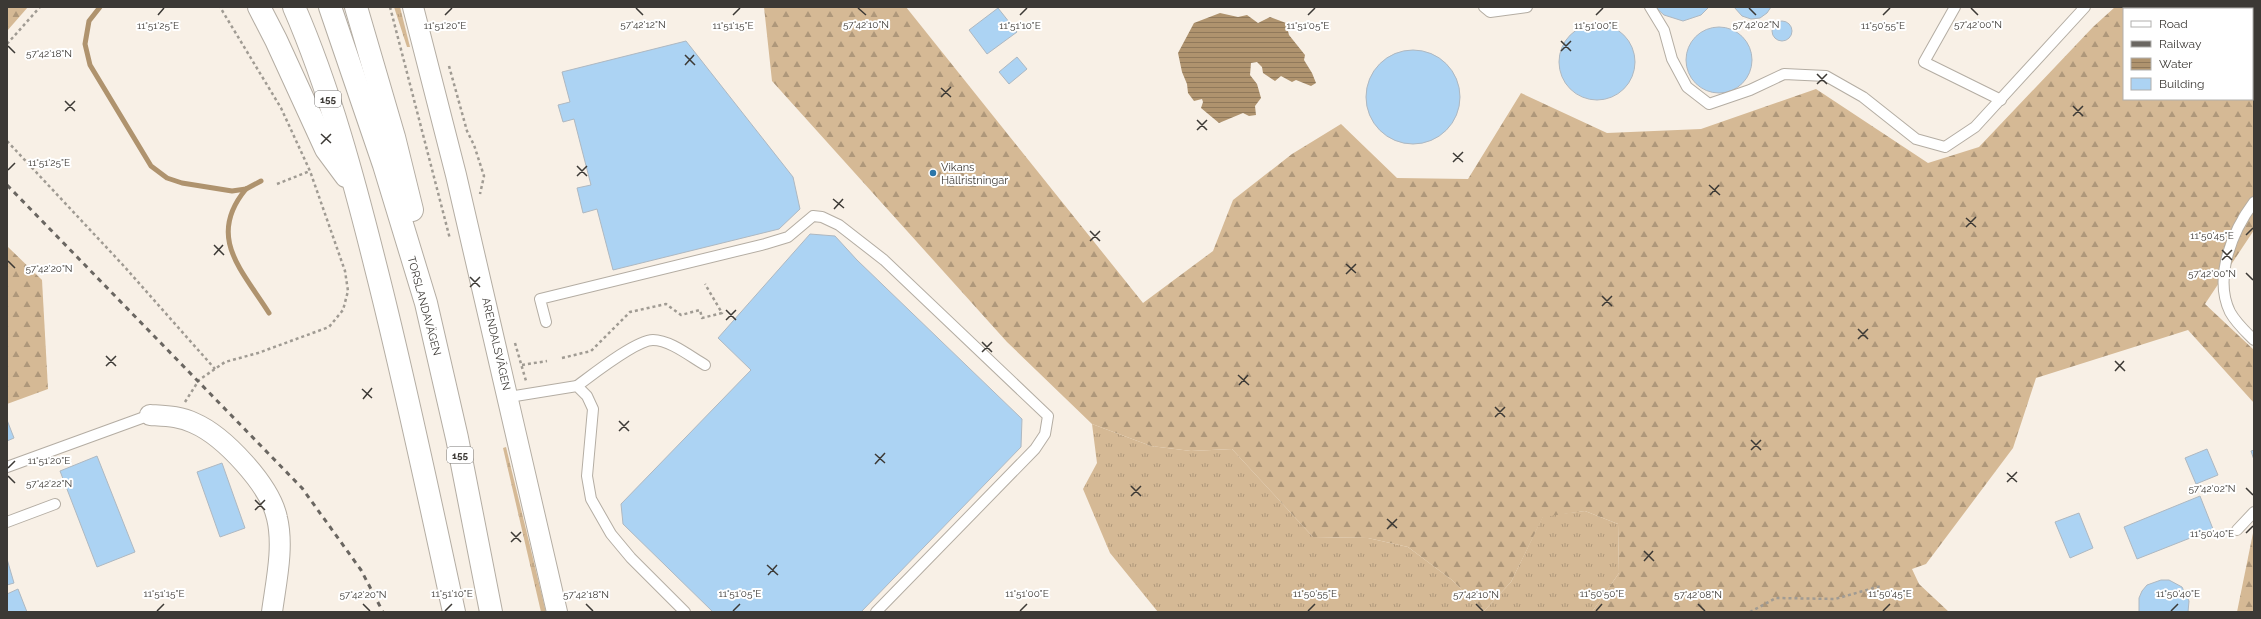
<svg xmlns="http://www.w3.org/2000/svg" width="2261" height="619" viewBox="0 0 2261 619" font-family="Raleway,sans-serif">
<defs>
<pattern id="grass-tufts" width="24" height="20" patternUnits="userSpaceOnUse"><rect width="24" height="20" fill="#d5b995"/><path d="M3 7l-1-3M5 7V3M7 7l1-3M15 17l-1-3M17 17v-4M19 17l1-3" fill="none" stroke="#ae977a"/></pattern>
<pattern id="forest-firs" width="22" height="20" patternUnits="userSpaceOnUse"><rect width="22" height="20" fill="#d5b995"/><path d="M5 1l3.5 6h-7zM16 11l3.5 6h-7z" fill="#ae977a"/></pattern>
<pattern id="water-rules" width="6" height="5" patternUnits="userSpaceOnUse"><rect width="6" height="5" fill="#af936e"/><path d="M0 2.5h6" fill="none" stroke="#90795b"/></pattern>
</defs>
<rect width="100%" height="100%" fill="#f8f0e6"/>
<!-- grass -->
<g fill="url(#grass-tufts)">
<path d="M394 7H400L410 47H407Z"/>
<path d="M1092 424 1151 446 1191 451 1232 449 1313 537 1368 538 1408 547 1452 580 1484 611 1511 582 1543 516 1585 511 1618 524 1619 573 1592 612H1158L1110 553 1083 489 1097 463Z"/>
<path d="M506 447 546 612H541L503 448Z"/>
</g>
<!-- forest -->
<g fill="url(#forest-firs)" fill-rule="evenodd">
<path d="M7 7H28L7 31Z"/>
<path d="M764 7H906L1143 303 1213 251 1233 200 1292 154 1341 124 1397 178 1468 179 1521 93 1607 133 1701 129 1816 89 1928 163 1979 147 2093 27 2115 7H2254V230L2205 304 2254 350V403L2188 330 2036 378 2013 448 1926 564 1912 569 1919 584 1949 612H1592L1619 573 1618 524 1585 511 1543 517 1511 582 1484 611 1452 580 1408 547 1368 538 1313 537 1232 449 1191 451 1151 446 1092 424 1007 342 772 81ZM2124 9H2252V99H2124Z"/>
<path d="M7 246 42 280 48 389 7 404Z"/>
<path d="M2254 532V612H2237L2253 533Z"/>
</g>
<!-- water -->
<path fill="url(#water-rules)" d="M1220 13 1238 17 1247 15 1258 23 1270 17 1286 23 1289 35 1305 55 1304 60 1312 73 1316 83 1311 86 1296 80 1292 82 1281 76 1275 81 1263 73 1262 67 1257 62 1251 63 1250 75 1257 84 1261 98 1255 106 1256 115 1249 116 1243 113 1219 123 1201 108 1203 102 1202 99 1194 101 1188 93 1187 84 1182 72 1178 53 1194 23Z"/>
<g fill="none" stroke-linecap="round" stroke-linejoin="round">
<!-- stream -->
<g stroke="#af936e" stroke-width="5">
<path d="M100 7 89 21 85 44 90 65 151 166 167 178 182 183 232 191 246 189 261 181"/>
<path d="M246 189C206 237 242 270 269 313"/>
</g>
</g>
<!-- building -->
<g fill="#acd3f3" stroke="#aeb8c1">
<path d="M1655 7H1709L1701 15 1683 21 1664 15Z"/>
<path d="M1734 7H1771L1767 13 1760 18 1751 19 1742 16Z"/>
<path d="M998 8 1017 32 987 54 969 30Z"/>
<circle cx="1782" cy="31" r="10"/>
<circle cx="1597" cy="62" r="38"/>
<circle cx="1719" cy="60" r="33"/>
<path d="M686 41 793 177 800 209 779 229 613 270 597 209 583 213 577 188 591 185 574 119 563 122 558 105 570 102 562 72Z"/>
<circle cx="1413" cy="97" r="47"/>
<path d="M1017 57 1027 69 1009 84 999 72Z"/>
<path d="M810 234 835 236 857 260 1022 419 1021 447 861 612H713L623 524 621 504 751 370 718 338Z"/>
<path d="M7 420 14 438 7 441Z"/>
<path d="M2207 449 2218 475 2196 484 2185 458Z"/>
<path d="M2254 450V460L2251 451Z"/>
<path d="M97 456 135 552 97 567 60 471Z"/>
<path d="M222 463 245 528 220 537 197 472Z"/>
<path d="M2200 496 2213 529 2137 559 2124 527Z"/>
<path d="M2079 513 2093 548 2070 558 2055 522Z"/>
<path d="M7 559 14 583 7 585Z"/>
<path d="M2161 580H2169L2182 587 2189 601 2188 612H2139V598L2142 591 2147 585Z"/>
<path d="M18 589 27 612H7V594Z"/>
</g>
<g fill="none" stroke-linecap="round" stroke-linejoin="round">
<!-- service casing -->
<g stroke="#b4ada3" stroke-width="12">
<g id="service">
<path d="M1484 7 1490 12 1527 7"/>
<path d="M1650 7 1664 30 1672 59 1687 87 1709 104 1750 90 1784 74 1826 76 1863 97 1916 139 1945 147 1975 127 2085 7"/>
<path d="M1955 7 1924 62 2001 100"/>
<path d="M2254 202C2233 230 2213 277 2230 312 2236 323 2245 331 2254 340"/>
<path d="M546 322 540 299 765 244 788 237 813 216 822 217 839 225 884 260 1048 416 1045 434 1035 449 876 612"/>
<path d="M577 386C592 375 636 340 653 340 670 340 691 357 705 365"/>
<path d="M509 397 577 386 587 396 593 409 587 476 591 499 611 534 631 558 685 612"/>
<path d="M7 467 150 415"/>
<path d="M7 522 55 504"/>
<path d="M2237 530 2254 512"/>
</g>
</g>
<!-- minor casing -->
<g stroke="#b4ada3" stroke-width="22">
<g id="minor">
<path d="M413 7 456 175 557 612"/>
<path d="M150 415C166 416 180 416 194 423 224 436 270 485 277 518 284 547 276 582 272 612"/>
</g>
</g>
<!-- primary casing -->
<g stroke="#b4ada3" stroke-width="24">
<g id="primary">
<path d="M259 7 276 40 326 149 346 176"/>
<path d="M294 7C330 90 354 180 376 268 405 382 429 497 454 612"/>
<path d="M330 7 384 165 426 303 457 438 491 612"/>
<path d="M356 7 394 137 412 210"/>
</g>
</g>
<!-- path -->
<g stroke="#a09b93" stroke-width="2.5" stroke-dasharray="3 3" stroke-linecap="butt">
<path d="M390 7 450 239"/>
<path d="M7 44 40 7"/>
<path d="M449 66 467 131 474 145 484 176 480 194"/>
<path d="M7 141 122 264 215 369"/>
<path d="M277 184 310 171"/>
<path d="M515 343 526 381"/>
<path d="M562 358 591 351 630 312 666 304 681 315 700 310 702 318 722 313 705 284"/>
<path d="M522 365 547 361"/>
<path d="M185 402 199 380 225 362 258 353 329 327 343 310 348 291 345 271 310 171 281 108 220 7"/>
<path d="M1750 612 1776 598 1835 599 1881 586"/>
</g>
<!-- service -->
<use href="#service" stroke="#fff" stroke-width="10"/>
<!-- minor -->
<use href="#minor" stroke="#fff" stroke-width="20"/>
<!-- primary -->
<use href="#primary" stroke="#fff" stroke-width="22"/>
<!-- rail -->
<path stroke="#6a6661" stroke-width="3" stroke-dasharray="5 5" stroke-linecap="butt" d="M7 185 302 488 361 570 383 612"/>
</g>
<!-- ticks -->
<path fill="none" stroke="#3c3935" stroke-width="1.5" d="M636 8 643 15M858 8 866 15M1749 8 1756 15M1971 8 1978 15M158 15 164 8M445 15 452 8M733 15 740 8M1020 15 1027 8M1308 15 1315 8M1596 15 1603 8M1883 15 1890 8M1561 41 1571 51M8 46 15 53M1561 51 1571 41M685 55 695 65M685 65 694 55M1817 74 1827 84M1817 84 1827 74M941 88 951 97M941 97 951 87M65 101 75 111M2073 106 2083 116M65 111 75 101M2073 116 2083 106M1197 120 1207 130M1197 130 1207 120M321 134 331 143M321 144 331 134M1453 153 1463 162M1453 162 1463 152M577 166 587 176M8 170 15 163M577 176 587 166M1709 185 1720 195M1710 195 1719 185M833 199 844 208M834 209 843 199M1966 218 1976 227M1966 227 1976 217M1090 231 1100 241M2246 235 2253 228M1090 241 1100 231M214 245 224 255M2222 250 2232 260M214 255 223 245M2222 260 2232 250M8 261 15 268M1346 264 1356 273M2246 273 2253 280M1346 274 1356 264M470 277 480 287M470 287 480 277M1602 296 1612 306M1602 306 1612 296M726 310 736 320M726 320 736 310M1858 329 1868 339M1858 339 1868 329M982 342 992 352M982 352 992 342M106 356 116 366M2115 361 2125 371M106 366 116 356M2115 371 2124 361M1238 375 1249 385M1239 385 1248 375M362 389 372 398M363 399 372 388M1495 407 1505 417M1495 417 1505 407M619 421 629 431M619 431 629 421M1751 440 1761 450M1751 450 1761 440M875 454 885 463M875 464 885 453M8 468 15 461M2007 473 2017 482M8 476 15 483M2007 482 2017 472M1131 486 1141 496M2246 488 2253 495M1131 496 1141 486M255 500 265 510M255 510 265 500M1387 519 1397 528M1387 529 1397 519M511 532 521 542M2246 533 2253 526M511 542 521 532M1644 551 1654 561M1644 561 1653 551M767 565 778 575M768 575 777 565M363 604 370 611M586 604 593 611M1476 604 1483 611M1698 604 1705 611M157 611 164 604M445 611 452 604M733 611 740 604M1020 611 1027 604M1308 611 1315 604M1596 611 1602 604M1883 611 1890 604M2171 611 2178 604"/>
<!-- markers -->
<circle fill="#2b76a9" stroke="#fff" stroke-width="1.5" cx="933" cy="173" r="4"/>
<g text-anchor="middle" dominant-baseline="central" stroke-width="4" stroke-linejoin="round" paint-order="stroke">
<!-- shield labels -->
<g fill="#fff" stroke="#767472" stroke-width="1">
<rect x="315" y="91" width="26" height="16" rx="3"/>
<rect x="447" y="447" width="26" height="16" rx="3"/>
</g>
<g font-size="10" font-weight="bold" fill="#3c3935">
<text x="328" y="99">155</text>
<text x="460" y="455">155</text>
</g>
<!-- poi labels -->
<g font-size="11" fill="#3c3935" stroke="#fff" text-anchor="start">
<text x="941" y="167">Vikans<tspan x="941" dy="13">Hällristningar</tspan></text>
</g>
<!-- street labels -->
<g font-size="11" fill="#3c3935" stroke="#fff">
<text transform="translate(424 306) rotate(75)">TORSLANDAVÄGEN</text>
<text transform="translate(496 344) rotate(77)">ARENDALSVÄGEN</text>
</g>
</g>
<g font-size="10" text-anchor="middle" fill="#3c3935" stroke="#fff" stroke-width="4" stroke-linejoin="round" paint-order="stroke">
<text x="643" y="28">57°42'12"N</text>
<text x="866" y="28">57°42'10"N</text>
<text x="1756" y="28">57°42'02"N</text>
<text x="1978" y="28">57°42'00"N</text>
<text x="158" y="29">11°51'25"E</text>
<text x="733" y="29">11°51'15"E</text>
<text x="1020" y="29">11°51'10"E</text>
<text x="1308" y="29">11°51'05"E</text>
<text x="1596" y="29">11°51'00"E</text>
<text x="1883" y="29">11°50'55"E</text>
<text x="445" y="29">11°51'20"E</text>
<text x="49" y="57">57°42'18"N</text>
<text x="49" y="166">11°51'25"E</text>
<text x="2212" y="239">11°50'45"E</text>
<text x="49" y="272">57°42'20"N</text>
<text x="2212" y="277">57°42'00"N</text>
<text x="49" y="464">11°51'20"E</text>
<text x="49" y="487">57°42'22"N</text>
<text x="2212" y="492">57°42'02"N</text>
<text x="2212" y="537">11°50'40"E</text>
<text x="164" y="597">11°51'15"E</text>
<text x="452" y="597">11°51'10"E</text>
<text x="740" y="597">11°51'05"E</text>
<text x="1027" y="597">11°51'00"E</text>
<text x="1315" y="597">11°50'55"E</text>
<text x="1602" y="597">11°50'50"E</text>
<text x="1890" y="597">11°50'45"E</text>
<text x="2178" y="597">11°50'40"E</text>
<text x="363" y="598">57°42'20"N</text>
<text x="586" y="598">57°42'18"N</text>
<text x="1476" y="598">57°42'10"N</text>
<text x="1698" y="598">57°42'08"N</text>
</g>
<!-- border -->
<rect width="2261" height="619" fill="none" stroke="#3c3935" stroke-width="16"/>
<!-- legend -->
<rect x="2123" y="8" width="130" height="92" fill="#ffffff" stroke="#b1b0ae"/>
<rect x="2131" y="21" width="20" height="6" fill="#ffffff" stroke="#b1b0ae"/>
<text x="2159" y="28" font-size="12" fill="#3c3935">Road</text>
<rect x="2131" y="41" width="20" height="6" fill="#6a6661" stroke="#b1b0ae"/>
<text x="2159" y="48" font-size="12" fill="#3c3935">Railway</text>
<rect x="2131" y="58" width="20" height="12" fill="url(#water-rules)" stroke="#b1b0ae"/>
<text x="2159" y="68" font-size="12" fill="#3c3935">Water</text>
<rect x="2131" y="78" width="20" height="12" fill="#acd3f3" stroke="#b1b0ae"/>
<text x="2159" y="88" font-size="12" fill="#3c3935">Building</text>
</svg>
